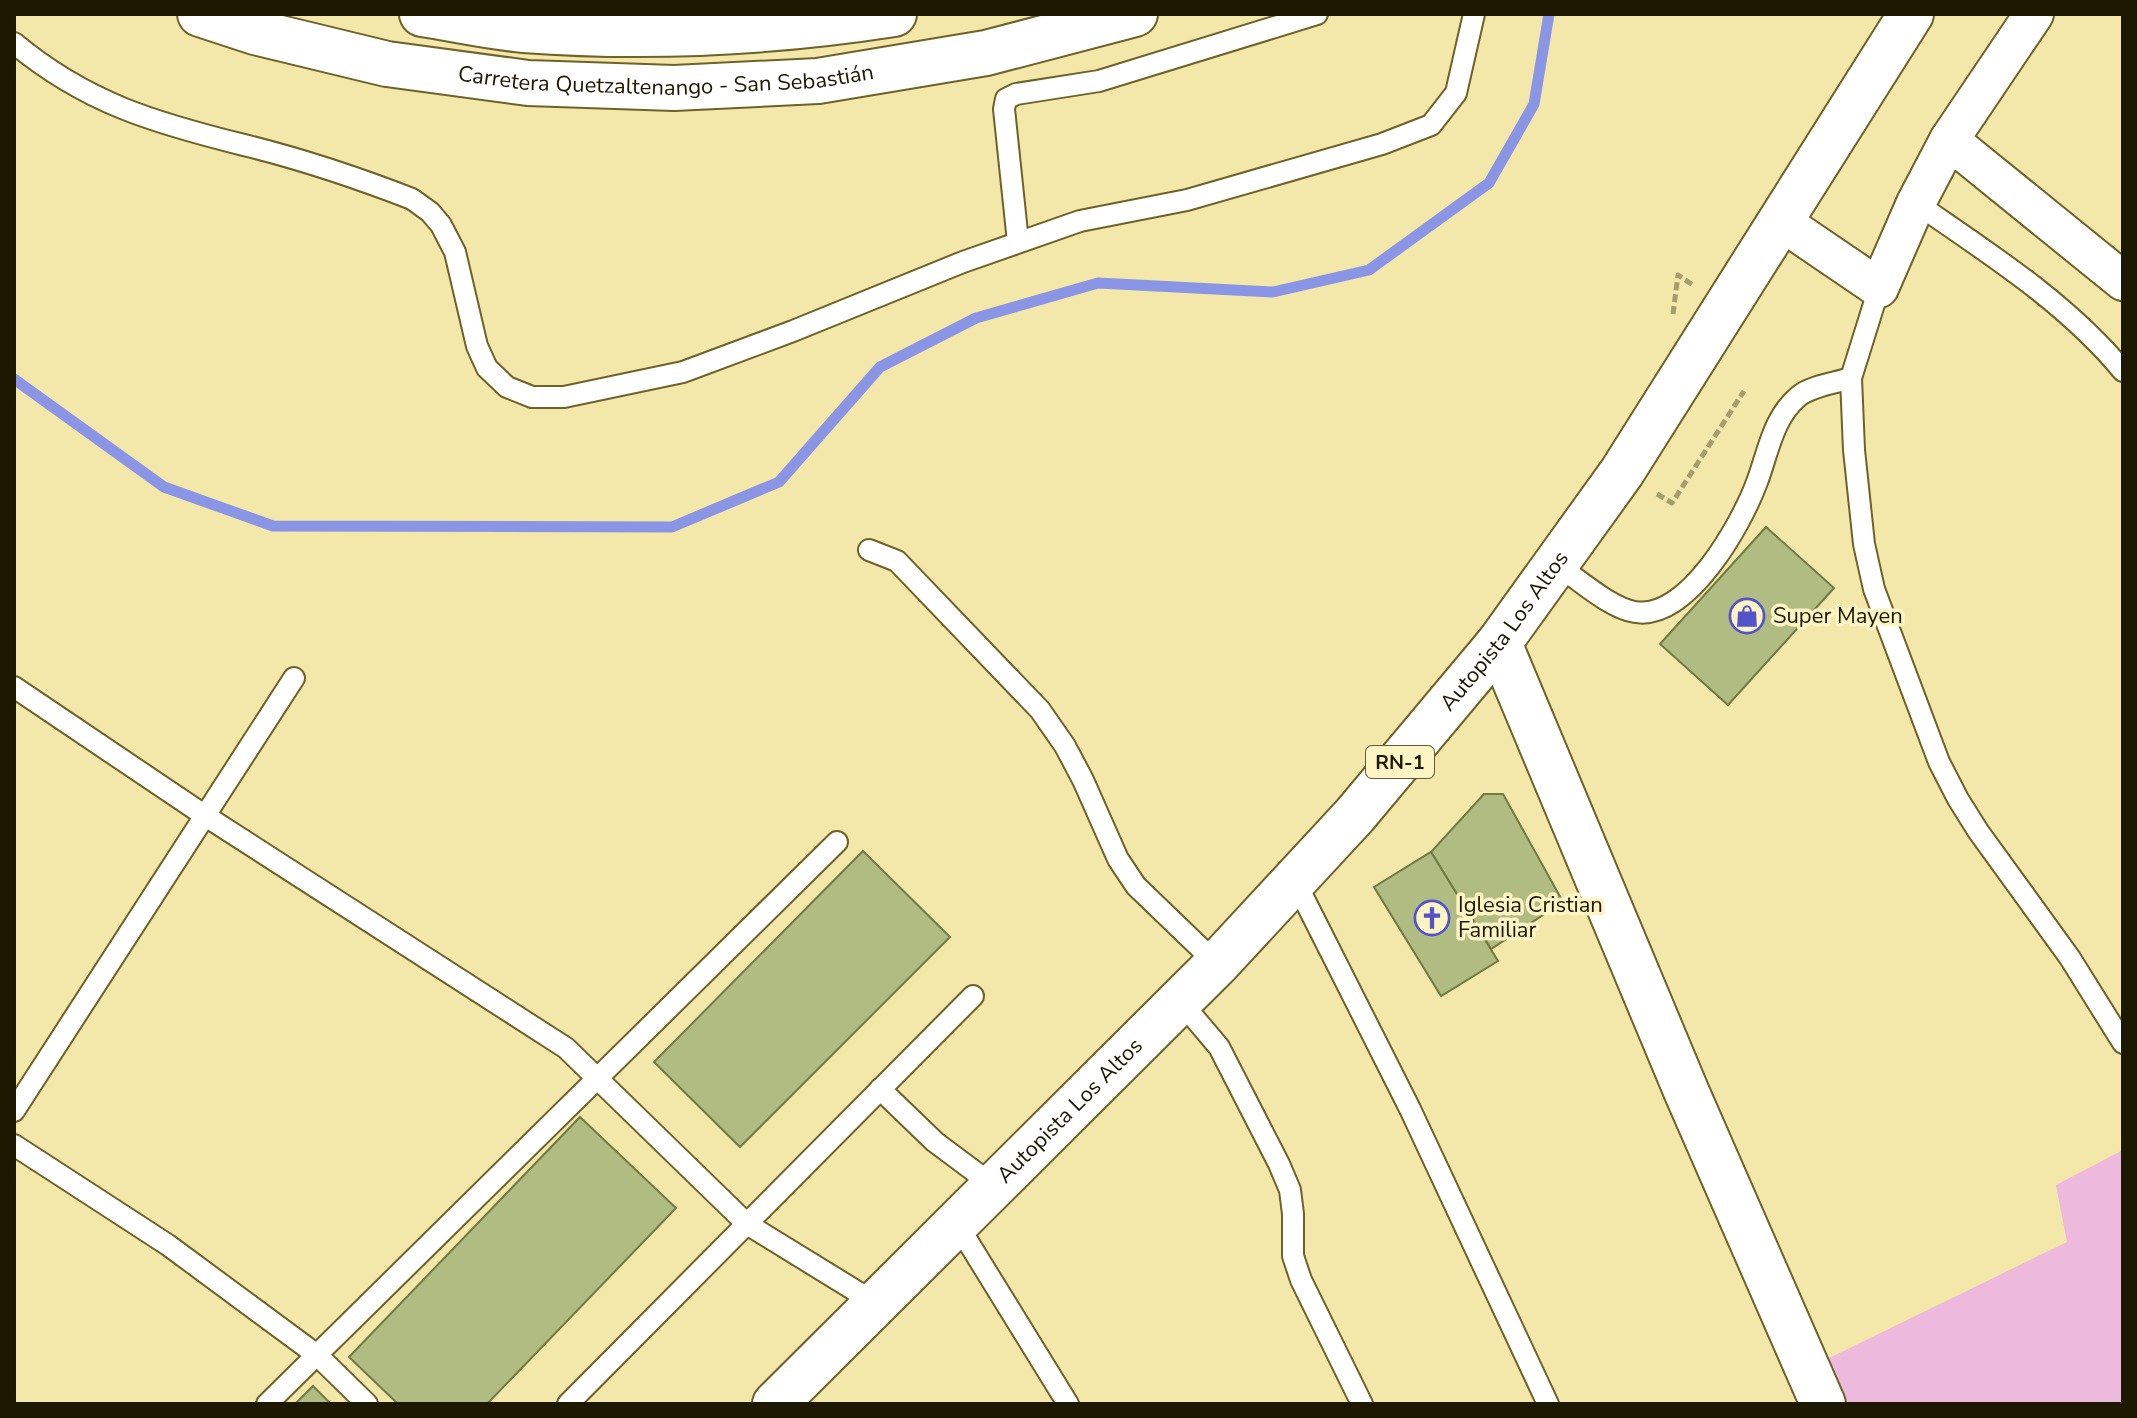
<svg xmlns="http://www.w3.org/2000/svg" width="2137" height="1418" viewBox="0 0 2137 1418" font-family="'Nunito Sans',sans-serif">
<rect width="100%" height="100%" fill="#f3e7aa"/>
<!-- green -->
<path fill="#edb9dd" d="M2123 1150V1404H1841L1821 1362 2067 1242 2056 1185Z"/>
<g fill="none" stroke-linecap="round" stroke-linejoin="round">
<!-- stream -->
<path stroke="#8b95e6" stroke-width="11" d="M14 379 164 487 273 526 672 527 779 482 880 367 976 318 1098 283 1273 292 1369 270 1489 183 1534 104 1549 14"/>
</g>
<!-- building -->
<g fill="#b0bc82" stroke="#707a43" stroke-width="2">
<path d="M1766 527 1834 588 1728 705 1660 644Z"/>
<path d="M1484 794H1503L1563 902 1491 949 1431 852Z"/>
<path d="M863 851 950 937 740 1147 654 1062Z"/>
<path d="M1431 852 1498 961 1441 996 1374 887Z"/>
<path d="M580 1117 676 1208 487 1404H398L349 1357Z"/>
<path d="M313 1386 331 1404H295Z"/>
</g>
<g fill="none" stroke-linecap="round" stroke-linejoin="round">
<!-- service casing -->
<g stroke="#6e6228" stroke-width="24">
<g id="service">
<path d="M14 43C86 103 155 123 244 145 301 159 358 178 412 199L430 212 441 225 455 252 477 346 487 368 507 387 532 397H564L683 372 793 331 963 262 1080 221 1187 200 1382 144 1431 125 1456 93 1474 14"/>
<path d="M1916 203C1988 253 2066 302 2123 371"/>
<path d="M1018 242 1004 109 1006 99 1016 94 1099 81 1317 14"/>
<path d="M1879 288 1851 378 1854 450 1864 544 1874 589 1939 762 1958 799 1978 831 2070 958 2123 1043"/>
<path d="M869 550 897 561 1040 710 1065 746 1083 780 1118 859 1136 886 1217 964"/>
<path d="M1557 565C1578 579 1610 608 1635 612 1688 621 1742 523 1757 482 1768 453 1773 417 1799 396 1811 386 1835 383 1851 378"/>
<path d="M14 687 204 815 566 1048 747 1224 877 1304"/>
<path d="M1295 881 1410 1109 1548 1404"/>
<path d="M1180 1001 1219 1047 1279 1164 1290 1190 1293 1214V1256L1301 1280 1362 1404"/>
<path d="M880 1089 935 1142 994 1186"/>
<path d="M14 1111 294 678"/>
<path d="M14 1145 168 1245 317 1355 367 1404"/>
<path d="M957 1224 1068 1404"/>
<path d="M267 1404 837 842"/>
<path d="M568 1404 973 996"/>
</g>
</g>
<!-- minor casing -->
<g stroke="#6e6228" stroke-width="42">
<g id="minor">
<path d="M1949 140 2123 281"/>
<path d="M1782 222 1879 288 1916 203 1949 140 2034 14"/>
</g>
</g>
<!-- tertiary casing -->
<g stroke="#6e6228" stroke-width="48">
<path id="tertiary" d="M1499 643 1687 1093 1823 1404"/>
</g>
<!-- primary casing -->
<g stroke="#6e6228" stroke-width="48">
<g id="primary">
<path id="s1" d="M200 14 255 32 387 64 528 83 674 88 818 81 986 53 1135 14"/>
<path d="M422 14C455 19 490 27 524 30 648 39 771 33 894 14"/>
<path id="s2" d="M775 1404 1217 964 1355 815 1499 643 1622 472 1911 14"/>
</g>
</g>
<!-- path -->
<g stroke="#a69d6e" stroke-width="5" stroke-dasharray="8 4" stroke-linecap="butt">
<path d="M1673 314 1678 275 1693 285"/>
<path d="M1657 494 1672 503 1744 391"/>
</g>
<!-- service -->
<use href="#service" stroke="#fff" stroke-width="20"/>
<!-- minor -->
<use href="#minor" stroke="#fff" stroke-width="38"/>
<!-- tertiary -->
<use href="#tertiary" stroke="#fff" stroke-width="44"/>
<!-- primary -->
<use href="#primary" stroke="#fff" stroke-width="44"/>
</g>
<!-- icons -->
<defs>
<g id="shop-ring" transform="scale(1.8)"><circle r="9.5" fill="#fef4c4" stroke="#5354ca" stroke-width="1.5"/><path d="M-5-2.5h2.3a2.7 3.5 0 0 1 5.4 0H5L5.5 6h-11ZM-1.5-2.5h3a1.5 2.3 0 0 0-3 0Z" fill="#5354ca"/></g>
<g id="church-ring" transform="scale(1.8)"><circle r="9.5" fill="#fef4c4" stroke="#5354ca" stroke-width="1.5"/><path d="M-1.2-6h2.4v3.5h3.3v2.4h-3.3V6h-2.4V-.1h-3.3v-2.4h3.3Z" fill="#5354ca"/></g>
</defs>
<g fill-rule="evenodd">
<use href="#shop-ring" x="1747" y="616"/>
<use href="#church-ring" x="1432" y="918"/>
</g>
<g text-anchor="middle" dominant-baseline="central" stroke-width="7" stroke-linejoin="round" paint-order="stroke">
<!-- shield labels -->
<rect fill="#fef4c4" stroke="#605a3c" stroke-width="2" x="1366" y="746" width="68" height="32" rx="6"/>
<g font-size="20" font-weight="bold" fill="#1d1802">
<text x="1400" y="762">RN-1</text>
</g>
<!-- street labels -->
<g font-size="22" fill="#1d1802" stroke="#fef4c4">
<text stroke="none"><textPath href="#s1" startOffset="474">Carretera Quetzaltenango - San Sebastián</textPath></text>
<text stroke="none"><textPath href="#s2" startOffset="1064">Autopista Los Altos</textPath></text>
<text stroke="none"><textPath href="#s2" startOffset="416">Autopista Los Altos</textPath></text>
</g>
<!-- poi labels -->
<g font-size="22" fill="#1d1802" stroke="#fef4c4" text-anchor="start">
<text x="1773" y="616">Super Mayen</text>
<text x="1458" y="905">Iglesia Cristian<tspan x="1458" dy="25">Familiar</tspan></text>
</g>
</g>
<!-- border -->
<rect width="2137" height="1418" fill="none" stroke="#1d1802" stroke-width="32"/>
</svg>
